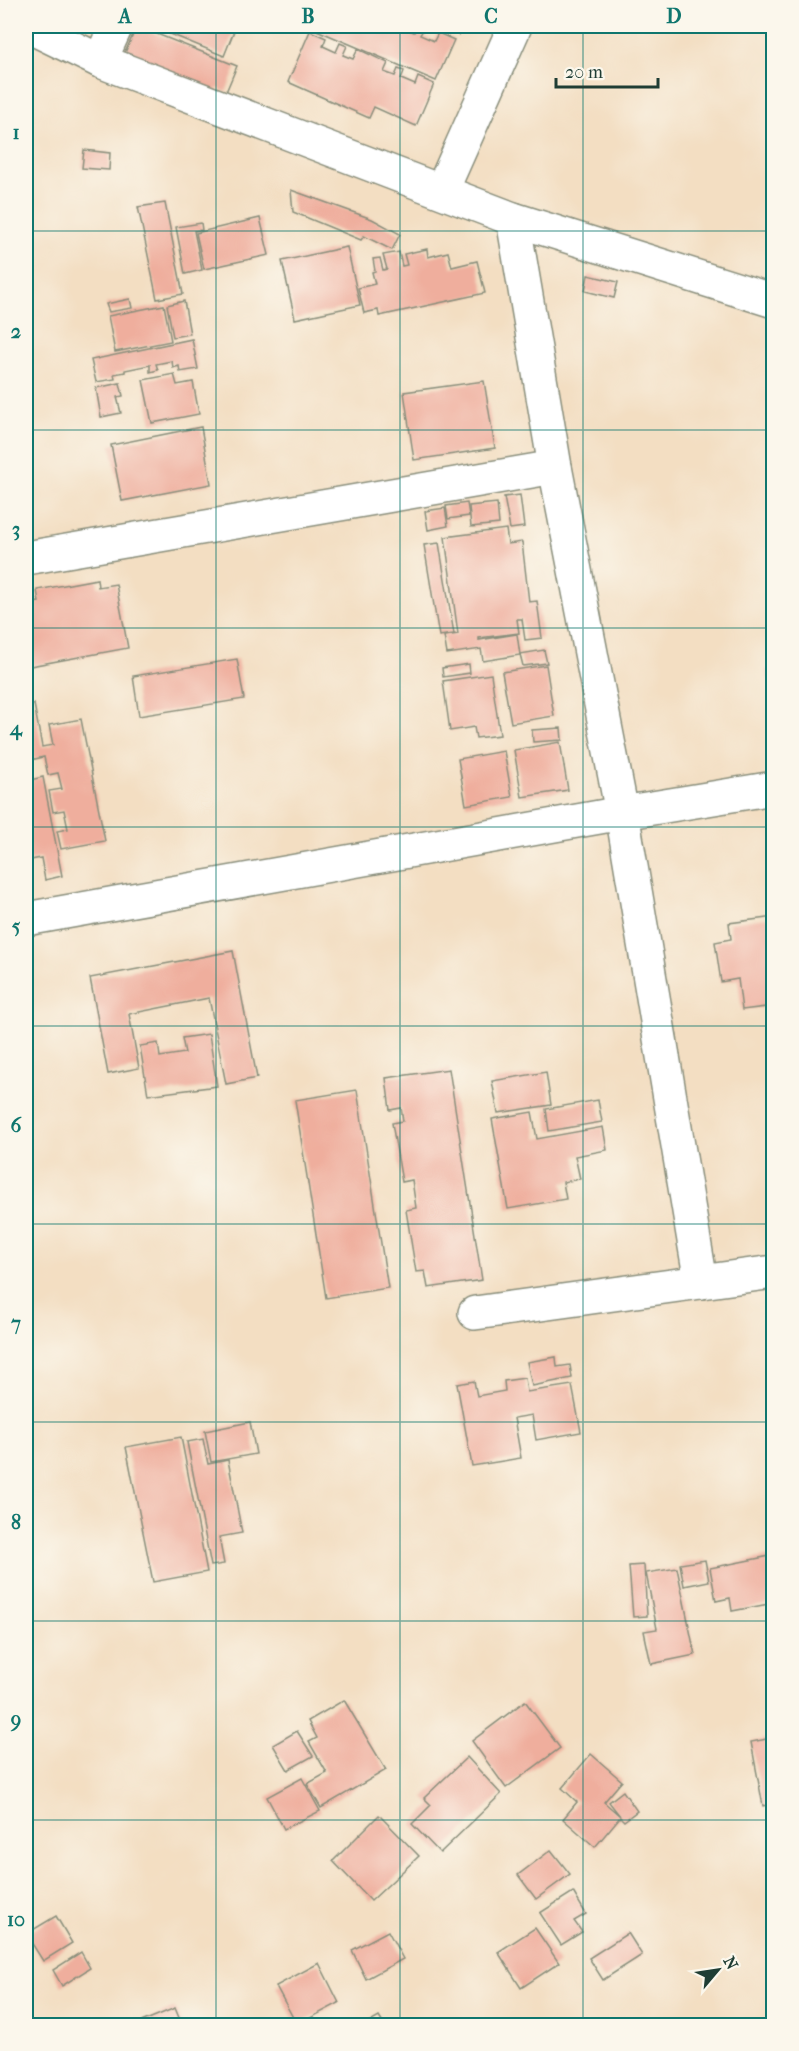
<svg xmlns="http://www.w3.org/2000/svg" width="799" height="2051" viewBox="0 0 799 2051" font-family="'IM FELL French Canon',serif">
<rect width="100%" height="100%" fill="#fbf7ec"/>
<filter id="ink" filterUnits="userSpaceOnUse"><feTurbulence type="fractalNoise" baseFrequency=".0167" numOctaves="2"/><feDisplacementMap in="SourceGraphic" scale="12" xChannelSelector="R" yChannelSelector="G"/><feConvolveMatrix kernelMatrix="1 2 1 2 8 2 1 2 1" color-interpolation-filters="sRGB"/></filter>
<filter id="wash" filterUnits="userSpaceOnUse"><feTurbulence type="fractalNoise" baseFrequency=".008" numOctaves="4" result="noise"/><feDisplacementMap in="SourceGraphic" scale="24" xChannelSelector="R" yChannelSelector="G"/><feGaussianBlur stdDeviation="1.35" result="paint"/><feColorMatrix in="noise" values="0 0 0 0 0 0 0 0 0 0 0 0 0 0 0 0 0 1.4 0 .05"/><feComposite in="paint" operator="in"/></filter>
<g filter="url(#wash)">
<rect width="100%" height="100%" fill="#f3dec2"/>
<g id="blocks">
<!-- building -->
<g fill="#efae9d">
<path d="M137 26 237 66 226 92 217 88 215 94 124 55Z"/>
<path d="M151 26H236L224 56Z"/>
<path d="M313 26H405L404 28 414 32 417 26H420L424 28 420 35 434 41 438 33 454 40 436 81 312 28Z"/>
<path d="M434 26H463L459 35Z"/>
<path d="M310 31 326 38 323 46 336 52 340 43 347 46 343 55 353 59 358 49 388 63 384 72 395 76 398 69 404 71 401 79 415 85 418 77 434 84 416 126 374 107 369 118 288 82Z"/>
<path d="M84 150 110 153 109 170 82 168Z"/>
<path d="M291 190 372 219 400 234 392 250 364 236 361 240 293 212Z"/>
<path d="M165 203 183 294 157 299 138 207Z"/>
<path d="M260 218 269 255 204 269 196 233Z"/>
<path d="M201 223 202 230 194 231 202 270 185 274 176 227Z"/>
<path d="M347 247 360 305 295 319 282 261Z"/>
<path d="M427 249 428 257 448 252 452 267 477 261 485 293 379 316 378 310 364 313 358 288 375 284 372 272 375 271 373 259 380 258 383 270 387 269 383 255 399 252 402 266 407 265 404 254Z"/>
<path d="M588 275 618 282 614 298 585 291Z"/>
<path d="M130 299 132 308 109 312 106 304Z"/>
<path d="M184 301 190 334 173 337 167 305Z"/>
<path d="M164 305 171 341 115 352 108 316Z"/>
<path d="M192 339 198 369 180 372 179 366 173 368 172 361 156 364 158 370 150 372V365L125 370V372L114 374 115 379 96 382 91 360Z"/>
<path d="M174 374 177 385 193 382 199 414 152 423 143 380Z"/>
<path d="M484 381 495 448 414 460 404 392Z"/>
<path d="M120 383 123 396 117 397 121 413 101 417 96 388Z"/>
<path d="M201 427 211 484 122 501 111 445Z"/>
<path d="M520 495 524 527 510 529 504 497Z"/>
<path d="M467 503 469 516 448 519 446 506Z"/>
<path d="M497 503 499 524 471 527 469 506Z"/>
<path d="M445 508 448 526 428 530 425 511Z"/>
<path d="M506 529 508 544 522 542 529 602 537 601 542 638 525 640 522 619H517L519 633 479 638V640L517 634 520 655 483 661 481 649 447 654 444 636 458 634 445 537Z"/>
<path d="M439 543 454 634 439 636 424 545Z"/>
<path d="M97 579 98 587 116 584 128 648 30 666 26 642V604L39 602 37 590Z"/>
<path d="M544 650 547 663 523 666 520 654Z"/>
<path d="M237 659 244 699 139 716 133 676Z"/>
<path d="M469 664 470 673 443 677 442 668Z"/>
<path d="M546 665 554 716 511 723 502 672Z"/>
<path d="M774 668V693H773L766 670Z"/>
<path d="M491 674 500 735 476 738 474 727 450 731 443 681Z"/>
<path d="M34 704 42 747 53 745 49 725 81 719 105 841 61 849 57 831 68 829 64 810 53 812 49 791 62 789 58 773 48 775 44 757 26 761V706Z"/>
<path d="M561 728 562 740 533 742 532 730Z"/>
<path d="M560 742 568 790 522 797 514 750Z"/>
<path d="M504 751 512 797 466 805 458 759Z"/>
<path d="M43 777 62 876 45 880 41 858 26 861V781Z"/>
<path d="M774 917V1006L742 1010 738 979 721 982 715 942 731 939 729 923Z"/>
<path d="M233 951 257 1078 226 1084 209 998 129 1014 139 1068 108 1074 90 978Z"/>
<path d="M209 1034 217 1086 148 1095 140 1046 158 1043 160 1057 185 1053 182 1038Z"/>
<path d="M449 1069 482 1280 428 1288 425 1271 416 1272 406 1210 416 1208 412 1180 402 1182 392 1123 403 1121 401 1108 390 1110 386 1078Z"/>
<path d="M546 1072 551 1105 498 1113 492 1081Z"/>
<path d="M357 1090 388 1288 326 1298 295 1100Z"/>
<path d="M598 1100 602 1122 549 1131 546 1109Z"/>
<path d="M532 1112 537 1139 603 1127 607 1150 575 1156 580 1179 563 1182 566 1199 508 1209 492 1119Z"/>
<path d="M556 1357 557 1367 570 1365 572 1378 532 1386 527 1362Z"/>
<path d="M525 1378 527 1392 572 1385 581 1432 536 1440 532 1415 514 1418 521 1458 472 1466 457 1384 474 1381 477 1396 505 1391 504 1381Z"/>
<path d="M250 1422 256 1454 211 1462 205 1431Z"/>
<path d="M181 1437 207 1572 153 1582 126 1447Z"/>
<path d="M203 1439 208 1464 228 1460 242 1533 219 1537 224 1564 211 1566 187 1442Z"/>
<path d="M770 1556 774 1575V1603L732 1611 730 1598 716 1601 710 1568Z"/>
<path d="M705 1560 709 1581 684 1586 680 1564Z"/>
<path d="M644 1565 647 1616 633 1617 629 1566Z"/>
<path d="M677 1568 695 1655 651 1664 644 1631 657 1629 646 1573Z"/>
<path d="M344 1700 386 1770 321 1808 307 1784 327 1773 309 1742 317 1738 308 1721Z"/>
<path d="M525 1701 560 1748 506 1788 472 1741Z"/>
<path d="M297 1731 313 1756 288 1770 273 1745Z"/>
<path d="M772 1738 774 1804 763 1806 751 1742Z"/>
<path d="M591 1754 622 1781 604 1802 620 1816 609 1802 623 1791 637 1811 624 1821 620 1817 595 1847 563 1819 577 1802 562 1788Z"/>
<path d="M467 1757 501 1794 440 1853 412 1824 431 1805 424 1798Z"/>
<path d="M302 1778 320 1811 284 1829 267 1797Z"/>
<path d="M379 1815 419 1856 371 1901 333 1861Z"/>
<path d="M551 1850 570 1874 536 1899 518 1875Z"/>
<path d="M573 1892 586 1914 574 1921 582 1932 561 1945 540 1913Z"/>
<path d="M56 1916 72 1943 43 1961 26 1934Z"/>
<path d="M535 1928 559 1963 521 1988 498 1952Z"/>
<path d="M388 1931 403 1959 366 1979 352 1950Z"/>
<path d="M628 1933 642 1955 603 1980 589 1958Z"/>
<path d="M81 1952 90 1968 62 1986 53 1970Z"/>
<path d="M319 1963 339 2003 297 2025 276 1986Z"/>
<path d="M175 2008 182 2025H134Z"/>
<path d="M379 2017 384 2025H365Z"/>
</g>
</g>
</g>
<g filter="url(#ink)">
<use href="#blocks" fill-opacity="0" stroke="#898e7b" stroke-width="1.5"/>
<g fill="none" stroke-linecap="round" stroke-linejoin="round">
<!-- street casing -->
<g stroke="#898e7b" stroke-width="36">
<g id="street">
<path d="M28 26 100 61 513 219 774 301"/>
<path d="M100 61 116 26"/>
<path d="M442 190 515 26"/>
<path d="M513 219 555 467 622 813 701 1282"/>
<path d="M26 558 555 467"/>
<path d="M26 919 622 813 774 788"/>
<path d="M475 1313 774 1272"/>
</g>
</g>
<!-- street -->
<use href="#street" stroke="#fff" stroke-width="33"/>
</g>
</g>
<!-- grid -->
<path fill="none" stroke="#0f766e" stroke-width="1.5" stroke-opacity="0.55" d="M216 26V2026M400 26V2026M583 26V2026M26 231H774M26 430H774M26 628H774M26 827H774M26 1026H774M26 1224H774M26 1422H774M26 1621H774M26 1820H774"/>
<!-- margin -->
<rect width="799" height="2051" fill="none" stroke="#fbf7ec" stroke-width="66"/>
<!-- north arrow -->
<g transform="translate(718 1970) rotate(61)" stroke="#fbf7ec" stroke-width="4.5" paint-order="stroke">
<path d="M0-4.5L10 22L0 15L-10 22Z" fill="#1f3d34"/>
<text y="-9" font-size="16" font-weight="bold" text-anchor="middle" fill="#1f3d34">N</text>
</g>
<!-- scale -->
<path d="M556 78v9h102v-9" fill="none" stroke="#1f3d34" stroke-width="3"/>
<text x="565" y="78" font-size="18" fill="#1f3d34" stroke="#fbf7ec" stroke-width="4.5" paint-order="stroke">20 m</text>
<rect x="33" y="33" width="733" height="1985" fill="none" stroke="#0f766e" stroke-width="2"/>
<g font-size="20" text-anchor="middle" font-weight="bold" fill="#0f766e">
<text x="125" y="23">A</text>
<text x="308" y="23">B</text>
<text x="491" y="23">C</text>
<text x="674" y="23">D</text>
<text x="16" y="139">1</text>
<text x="16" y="338">2</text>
<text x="16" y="536">3</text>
<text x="16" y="735">4</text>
<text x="16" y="933">5</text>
<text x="16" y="1132">6</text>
<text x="16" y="1330">7</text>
<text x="16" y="1529">8</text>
<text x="16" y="1727">9</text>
<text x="16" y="1926">10</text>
</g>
</svg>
